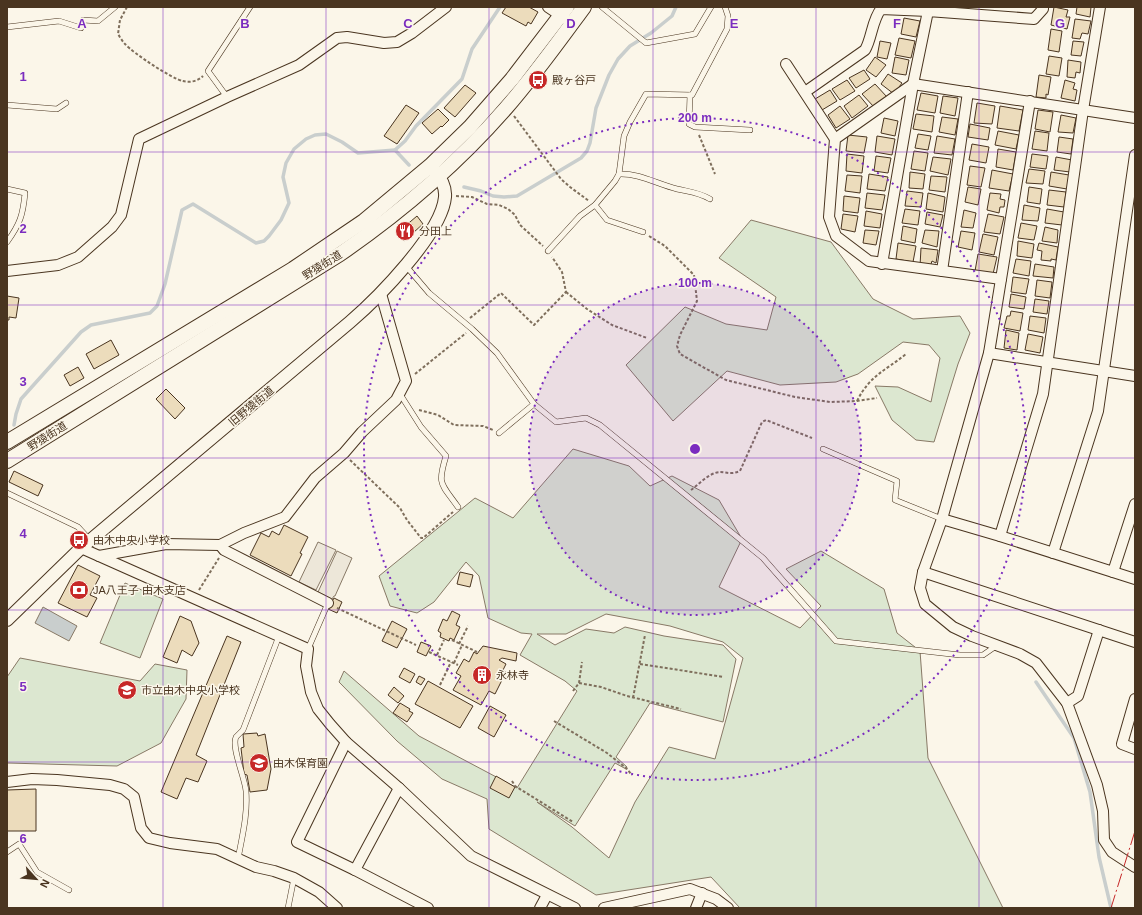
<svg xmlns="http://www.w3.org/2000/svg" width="1142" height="915" viewBox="0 0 1142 915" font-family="Helvetica,'Noto Sans JP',sans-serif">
<rect width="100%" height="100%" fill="#fbf6e9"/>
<!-- green -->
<g fill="#dce7d0" stroke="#887966" fill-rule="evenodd">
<path d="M751 220 831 242 873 299 913 319 960 316 970 333 958 364 934 442 916 440 892 420 875 386 898 387 931 402 940 358 929 345 903 342 858 374 836 382 780 385 727 371 673 421 626 365 685 307 726 324 767 330 776 297 719 258Z"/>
<path d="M573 449 629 466 650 486 672 476 719 500 742 539 719 587 800 628 821 606 786 569 821 551 884 589 897 633 920 651 928 758 1003 908H740L711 877 596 895 489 829 487 799 442 779 397 741 339 682 344 671 419 736 517 788 577 691 565 681 520 655 532 634 521 633 488 618 479 576 466 562 434 602 417 613 390 606 379 576 475 498 513 518ZM606 614 670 626 723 642 743 658 715 759 669 747 635 802 609 858 572 827 537 802 575 826 615 763 626 769 627 767 616 757 650 703 723 722 736 659 723 645 664 636 625 627 614 633 586 629 555 645 537 634H566Z"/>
<path d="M125 583 163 599 140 658 100 643Z"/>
<path d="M20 658 140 681 155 664 187 670 186 699 161 743 117 766 7 763V677Z"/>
</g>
<!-- parking -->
<g fill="#ede7d9" stroke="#887966">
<path d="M318 542 336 550 316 590 299 582Z"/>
<path d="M337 551 352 558 335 596H334L332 599 318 592Z"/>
</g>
<!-- water -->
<path fill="#c9cecd" stroke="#887966" d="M43 607 77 626 69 641 35 623Z"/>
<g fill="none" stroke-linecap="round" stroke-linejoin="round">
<!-- stream -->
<g stroke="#c9cecd" stroke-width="3.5">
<path d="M395 150 405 141 416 126 462 79 472 49 500 7"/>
<path d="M464 187 481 191 493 196 504 197 517 196 581 158 587 151 590 143 596 108 609 75 618 59 630 46 651 33 672 16 676 7"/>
<path d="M14 425 16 414 21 399 81 332 91 325 150 313 157 306 165 284 182 210 193 204 256 243 264 241 269 236 281 220 289 203 283 177 286 163 294 149 306 139 315 135 326 134 342 142 358 153 395 150 409 165"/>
<path d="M1036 682 1074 738 1090 792 1099 857 1111 908"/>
</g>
</g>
<!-- building -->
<g fill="#ecdcbc" stroke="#4a3520">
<path d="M506 7H529L538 12 531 24 528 22 526 26 502 13Z"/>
<path d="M1054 7 1068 10 1066 17H1070L1067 29 1051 25Z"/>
<path d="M1077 7H1091L1090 17 1076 14Z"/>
<path d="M904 18 920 21 916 37 901 34Z"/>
<path d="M1075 19 1091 21 1088 34 1082 33 1080 39 1072 38Z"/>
<path d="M1051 29 1062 31 1059 52 1048 50Z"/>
<path d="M899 38 915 41 911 58 895 55Z"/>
<path d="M880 41 891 43 887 59 877 57Z"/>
<path d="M1073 41 1084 42 1081 56 1071 55Z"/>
<path d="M1049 56 1062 58 1059 76 1046 74Z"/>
<path d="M875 57 886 65 876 77 866 70Z"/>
<path d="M895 57 909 60 906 75 892 73Z"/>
<path d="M1068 60 1081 62 1080 73 1076 72 1075 78 1067 77Z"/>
<path d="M864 70 870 79 856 88 849 78Z"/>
<path d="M888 74 902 83 894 94 881 84Z"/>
<path d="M1039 75 1051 77 1048 95 1046 94V98L1036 97Z"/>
<path d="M847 80 855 91 840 100 832 89Z"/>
<path d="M1065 80 1075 83 1073 89 1077 90 1075 101 1061 98Z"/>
<path d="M875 84 887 97 874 107 862 94Z"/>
<path d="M465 85 476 93 455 117 444 108Z"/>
<path d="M830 90 837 101 822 110 815 99Z"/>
<path d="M921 93 938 96 935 113 917 110Z"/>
<path d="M859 95 868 106 852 118 844 106Z"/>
<path d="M943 96 958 98 955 116 940 113Z"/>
<path d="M977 103 995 106 992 124 974 123Z"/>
<path d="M406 105 419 113 397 144 384 136Z"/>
<path d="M840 106 850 119 836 128 828 115Z"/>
<path d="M1000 106 1023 110 1019 131 997 128Z"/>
<path d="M438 109 449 120 442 127 441 126 432 134 422 123Z"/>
<path d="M1038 110 1053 112 1050 132 1035 129Z"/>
<path d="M916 114 934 116 932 132 913 129Z"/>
<path d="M1061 115 1076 118 1073 133 1058 132Z"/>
<path d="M942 117 958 119 955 135 939 132Z"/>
<path d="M884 118 898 121 895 136 881 133Z"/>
<path d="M970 124 990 128 988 140 968 137Z"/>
<path d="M998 131 1019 135 1016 149 995 145Z"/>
<path d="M1035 131 1049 133 1047 151 1032 149Z"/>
<path d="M918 134 931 136 928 150 915 148Z"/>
<path d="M848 135 867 137 864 153 846 151Z"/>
<path d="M877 136 895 139 892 155 875 152Z"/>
<path d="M937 136 955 139 952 155 934 153Z"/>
<path d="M1059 137 1073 139 1071 154 1057 152Z"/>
<path d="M972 144 989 147 986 163 969 160Z"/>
<path d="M998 149 1016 152 1013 170 996 167Z"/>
<path d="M914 151 928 153 925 171 911 169Z"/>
<path d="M847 154 864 156 862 173 846 171Z"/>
<path d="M1032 154 1048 156 1046 169 1030 167Z"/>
<path d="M876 156 891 158 888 173 874 171Z"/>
<path d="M933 157 951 159 948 175 930 171Z"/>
<path d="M1056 157 1072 160 1070 172 1054 170Z"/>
<path d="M970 166 985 168 981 187 967 185Z"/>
<path d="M1029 169 1045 171 1043 184 1026 183Z"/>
<path d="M992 170 1013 174 1009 191 989 188Z"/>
<path d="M910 172 925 174 923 189 909 188Z"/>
<path d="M1051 172 1069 175 1067 189 1049 186Z"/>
<path d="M869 174 888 177 885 191 867 189Z"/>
<path d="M847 175 862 176 860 193 845 191Z"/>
<path d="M931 176 947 177 945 192 929 190Z"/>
<path d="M968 187 981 189 978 205 965 202Z"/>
<path d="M1029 187 1042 189 1040 204 1027 202Z"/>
<path d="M1049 190 1066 192 1064 207 1047 205Z"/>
<path d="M907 191 923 193 921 207 905 206Z"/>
<path d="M867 193 885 195 882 210 865 208Z"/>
<path d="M928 193 945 197 943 212 926 209Z"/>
<path d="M990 193 1001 194 1000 199 1005 200 1004 207H1000L999 213 987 210Z"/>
<path d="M844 196 860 198 858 213 843 211Z"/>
<path d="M1024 205 1040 208 1038 221 1022 220Z"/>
<path d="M905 209 920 211 918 225 902 223Z"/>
<path d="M1047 209 1064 212 1062 225 1045 223Z"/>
<path d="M964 210 976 213 973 228 961 227Z"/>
<path d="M866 211 882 214 880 228 864 226Z"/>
<path d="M927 212 943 215 940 227 925 224Z"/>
<path d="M843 214 858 216 855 232 841 229Z"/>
<path d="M988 214 1004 217 1000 234 984 232Z"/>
<path d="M417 216 423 224 404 241 397 233Z"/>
<path d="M1021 223 1037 226 1034 240 1018 238Z"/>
<path d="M903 226 917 229 915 243 901 240Z"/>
<path d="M1045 227 1058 230 1057 243 1042 241Z"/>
<path d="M865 230 879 231 876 245 863 243Z"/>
<path d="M925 230 939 231 937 247 922 243Z"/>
<path d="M961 231 975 233 972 250 958 247Z"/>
<path d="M983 234 998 237 994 255 979 252Z"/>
<path d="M1018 241 1034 244 1032 258 1017 256Z"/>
<path d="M898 243 916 246 913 262 896 259Z"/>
<path d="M1039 243 1058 247 1056 260 1051 259V261L1041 260 1042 251 1037 250Z"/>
<path d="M921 248 938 250 936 263 932 261 930 267 920 266Z"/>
<path d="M978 254 997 257 993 274 975 271Z"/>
<path d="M1016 259 1031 261 1029 276 1013 273Z"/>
<path d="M1035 264 1054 267 1053 278 1033 276Z"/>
<path d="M1013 277 1029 279 1026 294 1011 292Z"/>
<path d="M1037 280 1052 282 1050 298 1035 296Z"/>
<path d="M1011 294 1026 297 1024 309 1009 307Z"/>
<path d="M7 296 19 298 16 318 9 317V320H7Z"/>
<path d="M1035 299 1049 301 1047 314 1033 312Z"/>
<path d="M1011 311 1023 313 1020 331 1004 328 1007 316H1010Z"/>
<path d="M1030 316 1046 318 1044 333 1028 330Z"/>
<path d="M1006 330 1019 333 1017 350 1004 348Z"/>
<path d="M1028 334 1043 337 1040 353 1025 350Z"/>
<path d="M111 340 119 355 94 369 86 354Z"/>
<path d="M78 367 84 378 70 386 64 375Z"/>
<path d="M166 389 185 408 175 419 156 399Z"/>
<path d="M14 471 43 485 38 496 9 482Z"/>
<path d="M284 525 308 537 300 553 302 554 291 576 250 555 261 533 269 537 272 531 279 535Z"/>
<path d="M78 565 100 576 90 595 97 598 87 617 58 603Z"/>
<path d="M460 572 473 575 470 587 457 584Z"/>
<path d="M334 598 342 602 337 613 328 609Z"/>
<path d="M452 611 460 615 456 625 460 627 454 640 450 638 449 641 440 637 441 633 438 631 443 619 447 621Z"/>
<path d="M180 616 191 621 199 643 192 656 182 650 177 663 163 657Z"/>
<path d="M392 621 407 629 397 648 382 641Z"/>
<path d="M227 636 241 642 196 755 207 761 198 782 186 778 177 799 161 792Z"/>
<path d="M421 642 431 646 426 656 417 652Z"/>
<path d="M483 646 517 653 516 661 502 658 499 660 506 664 503 670 506 672 495 694 489 691 481 705 453 690 461 676 456 673 464 659 469 662 474 652 477 654Z"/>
<path d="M404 668 415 674 410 683 399 677Z"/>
<path d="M419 676 425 679 421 685 416 682Z"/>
<path d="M428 681 473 706 460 728 415 704Z"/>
<path d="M394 687 404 696 398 703 388 695Z"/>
<path d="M400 703 410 709 409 711 413 713 407 722 393 713Z"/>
<path d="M490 706 506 715 494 737 478 728Z"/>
<path d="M257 733 258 736 265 734 271 769 267 790 250 792 247 775 244 774 241 748 244 747 243 734Z"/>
<path d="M496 776 515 787 509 798 490 788Z"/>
<path d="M36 789V831H7V790Z"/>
</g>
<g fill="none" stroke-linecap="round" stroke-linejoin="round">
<!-- service casing -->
<g stroke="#4a3520" stroke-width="6">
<g id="service">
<path d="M602 7 646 43 695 34 711 7"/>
<path d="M7 27 59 21 81 28 83 20 98 21 115 7"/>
<path d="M690 95 689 124 695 127 750 130"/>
<path d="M227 97 208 71 250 7"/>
<path d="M7 105 57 109 66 103"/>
<path d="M619 174C639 173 657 184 677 189 690 192 698 192 710 199"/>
<path d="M7 189 25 193C23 215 20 224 7 242"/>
<path d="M595 205 607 220 643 232"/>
<path d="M548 251 580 216 595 205 615 181 619 174 624 136 630 122 646 94 692 95 727 29 728 16 725 7"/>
<path d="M406 266 429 293 472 329 497 353 534 404 556 422 586 418 600 425 763 558 836 641 960 655H983L996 646"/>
<path d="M400 394 421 427 446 456C437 485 441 483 458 507"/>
<path d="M499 433 534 404"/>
<path d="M823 449 897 481 895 500 942 519"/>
<path d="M7 493 78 527 90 540"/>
<path d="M308 649 328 603"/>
<path d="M7 852 19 844 37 872 69 890"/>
<path d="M238 859C242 837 248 814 246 791 245 778 231 747 236 737 238 735 241 732 243 730L279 636"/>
<path d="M288 908 294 878"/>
</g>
</g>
<!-- minor casing -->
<g stroke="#4a3520" stroke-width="12">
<g id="minor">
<path d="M548 7 566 19"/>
<path d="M786 64 835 139"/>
<path d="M805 92 865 50C872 38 872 20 881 9L928 11"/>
<path d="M1030 101 989 353 942 519 923 572 920 588 925 604 953 627 972 636 1020 654 1036 663 1067 703 1097 785 1103 811 1104 840 1112 852 1135 867"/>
<path d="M882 264 913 84 928 11 1034 19 1043 9V7"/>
<path d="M7 271 58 265 78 257 112 227 121 215 139 139 227 97 299 65 337 38 347 37 384 43 397 42 412 33 446 7"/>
<path d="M942 271 968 92"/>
<path d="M1001 279 869 261 836 236 829 217 835 139 913 84 1135 118"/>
<path d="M989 353 1135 376"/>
<path d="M942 519 1000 536 1135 579"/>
<path d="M1000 536 1043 394 1083 110 1100 7"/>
<path d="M220 545 224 550 328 603"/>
<path d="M81 548 308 649 306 666 311 692 318 709 330 724 346 742 399 788 471 856 575 908"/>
<path d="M1053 553 1098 411 1135 155"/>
<path d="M99 556 166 544 220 545 244 533 285 517 315 478 344 453 362 432 396 400 406 381 381 294"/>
<path d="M923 572 1135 642"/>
<path d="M1113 572 1135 504"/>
<path d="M1135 699 1122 744 1135 749"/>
<path d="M1067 703 1078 696 1099 630"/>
<path d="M346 742 297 842 355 870 428 908"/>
<path d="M7 782 32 779 57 780 110 785 124 789 134 797 141 828 149 838 170 843 217 849 256 867 274 871 294 878 319 892 337 908"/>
<path d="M355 870 399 788"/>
<path d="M540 908 547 895"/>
<path d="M604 908 690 889 716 899 728 908"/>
<path d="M696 908 702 893"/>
</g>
</g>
<!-- tertiary casing -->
<g stroke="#4a3520" stroke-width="14">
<path id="tertiary" d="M7 620 81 548 350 322C378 298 442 233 445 197 446 186 441 178 434 170"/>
</g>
<!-- secondary casing -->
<g stroke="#4a3520" stroke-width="16">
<g id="secondary">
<path d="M7 442 293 269 364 221 430 166 470 127 512 79 567 7"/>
<path d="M7 461 340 254C401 212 457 164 506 108 534 76 559 41 584 7"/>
</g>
</g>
<!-- path -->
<g stroke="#7f6f5c" stroke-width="2" stroke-dasharray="3 2" stroke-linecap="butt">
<path d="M127 7 120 20 118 34C120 37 122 41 125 44 133 53 172 79 183 81 190 83 198 81 203 76"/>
<path d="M514 116 561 179 570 187 589 201"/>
<path d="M699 135 715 174"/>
<path d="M456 196 472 197 487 204 499 205 508 209 515 215 520 225 543 246"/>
<path d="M649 236 665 246 694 275 697 301 680 335 677 346 680 354 726 380 795 397 830 402 857 401 877 398"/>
<path d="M566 292 587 309 612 325 647 338"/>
<path d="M470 318 501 293 534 325 566 292 562 272 552 257"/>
<path d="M415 374 466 333"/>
<path d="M857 401C870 375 885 371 906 354"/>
<path d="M419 410 438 415 454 425 483 426 493 430"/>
<path d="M350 460 400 508 407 520 421 538H423L453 512"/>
<path d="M691 490C698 485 706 476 715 473 723 470 729 476 740 471L762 422 766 420 812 438"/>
<path d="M199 590 219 558"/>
<path d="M337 608 416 645"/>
<path d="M452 640 477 652"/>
<path d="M459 644 468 626"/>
<path d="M429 652 458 665"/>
<path d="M437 655 444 640"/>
<path d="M454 663 462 645"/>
<path d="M640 664 724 677"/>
<path d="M579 683 601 687 627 696 681 709"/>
<path d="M440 685 451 662"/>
<path d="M573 691 579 683 582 662"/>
<path d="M633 698 645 635"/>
<path d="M554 721 607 753 626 768 632 775"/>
<path d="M512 781 515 786 573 822"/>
</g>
<!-- service -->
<use href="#service" stroke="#fbf6e9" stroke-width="5"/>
<!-- minor -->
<use href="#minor" stroke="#fbf6e9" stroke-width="10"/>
<!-- tertiary -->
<use href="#tertiary" stroke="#fbf6e9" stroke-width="12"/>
<!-- secondary -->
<use href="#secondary" stroke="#fbf6e9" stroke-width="14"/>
<!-- power -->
<path stroke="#c62828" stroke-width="1" stroke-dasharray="14 3 2 3" stroke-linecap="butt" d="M1111 908 1135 831"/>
</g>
<!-- grid -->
<path fill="none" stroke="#7b2cbf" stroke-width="1" stroke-opacity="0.55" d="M163 7V908M326 7V908M489 7V908M653 7V908M816 7V908M979 7V908M7 152H1135M7 305H1135M7 458H1135M7 610H1135M7 762H1135"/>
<!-- distance rings -->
<circle cx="695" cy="449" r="166" fill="#7b2cbf" fill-opacity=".12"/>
<g fill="none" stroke="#7b2cbf" stroke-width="2" stroke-dasharray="2 4">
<circle cx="695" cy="449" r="166"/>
<circle cx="695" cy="449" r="331"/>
</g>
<!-- icons -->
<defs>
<g id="bus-disc" transform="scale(1)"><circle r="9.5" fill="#c62828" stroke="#fbf6e9"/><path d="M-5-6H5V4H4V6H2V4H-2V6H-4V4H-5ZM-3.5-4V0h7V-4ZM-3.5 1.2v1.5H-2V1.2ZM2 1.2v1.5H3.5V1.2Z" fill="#fff"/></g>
<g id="restaurant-disc" transform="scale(1)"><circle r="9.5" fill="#c62828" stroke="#fbf6e9"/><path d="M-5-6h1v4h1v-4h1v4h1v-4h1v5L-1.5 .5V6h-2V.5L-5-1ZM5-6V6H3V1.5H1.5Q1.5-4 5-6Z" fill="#fff"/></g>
<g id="bank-disc" transform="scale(1)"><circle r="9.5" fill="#c62828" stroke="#fbf6e9"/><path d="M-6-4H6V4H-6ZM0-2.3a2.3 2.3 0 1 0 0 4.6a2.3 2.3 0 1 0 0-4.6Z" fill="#fff"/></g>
<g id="building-disc" transform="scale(1)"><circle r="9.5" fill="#c62828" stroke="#fbf6e9"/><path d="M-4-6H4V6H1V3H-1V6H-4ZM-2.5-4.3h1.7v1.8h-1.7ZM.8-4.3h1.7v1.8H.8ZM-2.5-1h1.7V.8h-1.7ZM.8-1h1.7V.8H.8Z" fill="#fff"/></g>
<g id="school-disc" transform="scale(1)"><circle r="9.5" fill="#c62828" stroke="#fbf6e9"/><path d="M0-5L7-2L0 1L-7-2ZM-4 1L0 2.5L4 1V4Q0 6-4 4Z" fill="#fff"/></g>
</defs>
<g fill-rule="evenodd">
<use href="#bus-disc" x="538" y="80"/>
<use href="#restaurant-disc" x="405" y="231"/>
<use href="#bus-disc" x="79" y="540"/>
<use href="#bank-disc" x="79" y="590"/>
<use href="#building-disc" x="482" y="675"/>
<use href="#school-disc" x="127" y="690"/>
<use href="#school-disc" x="259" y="763"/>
</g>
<g text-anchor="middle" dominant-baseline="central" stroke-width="3" stroke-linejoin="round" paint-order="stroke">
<!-- poi labels -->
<g font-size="11" fill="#4a3520" stroke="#fbf6e9" text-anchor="start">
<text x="552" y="80">殿ヶ谷戸</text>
<text x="419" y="231">分田上</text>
<text x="93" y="540">由木中央小学校</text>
<text x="93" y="590">JA八王子 由木支店</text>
<text x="496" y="675">永林寺</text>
<text x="141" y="690">市立由木中央小学校</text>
<text x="273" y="763">由木保育園</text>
</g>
<!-- street labels -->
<g font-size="11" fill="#4a3520" stroke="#fbf6e9">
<text transform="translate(322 265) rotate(-32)">野猿街道</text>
<text transform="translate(251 406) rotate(-40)">旧野猿街道</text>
<text transform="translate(47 436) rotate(-32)">野猿街道</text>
</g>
</g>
<g font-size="13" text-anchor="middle" font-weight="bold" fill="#7b2cbf" stroke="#fbf6e9" stroke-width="3" stroke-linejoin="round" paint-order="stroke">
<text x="82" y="28">A</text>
<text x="245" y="28">B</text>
<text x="408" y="28">C</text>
<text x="571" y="28">D</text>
<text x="734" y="28">E</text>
<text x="897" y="28">F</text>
<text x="1060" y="28">G</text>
<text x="23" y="81">1</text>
<text x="23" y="233">2</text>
<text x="23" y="386">3</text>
<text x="23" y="538">4</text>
<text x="23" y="691">5</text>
<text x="23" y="843">6</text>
</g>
<circle cx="695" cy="449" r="6" fill="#7b2cbf" stroke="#fbf6e9" stroke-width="2"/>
<g font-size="12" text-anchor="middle" font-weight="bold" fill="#7b2cbf" stroke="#fbf6e9" stroke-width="3" stroke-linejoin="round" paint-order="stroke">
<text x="695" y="122">200 m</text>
<text x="695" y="287">100 m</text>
</g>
<!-- border -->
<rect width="1142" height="915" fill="none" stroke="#4a3520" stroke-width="16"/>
<!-- north arrow -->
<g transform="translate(36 879) rotate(117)" stroke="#fbf6e9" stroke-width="3" paint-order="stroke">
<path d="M0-3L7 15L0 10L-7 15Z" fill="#4a3520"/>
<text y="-6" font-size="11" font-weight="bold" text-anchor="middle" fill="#4a3520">N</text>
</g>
</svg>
